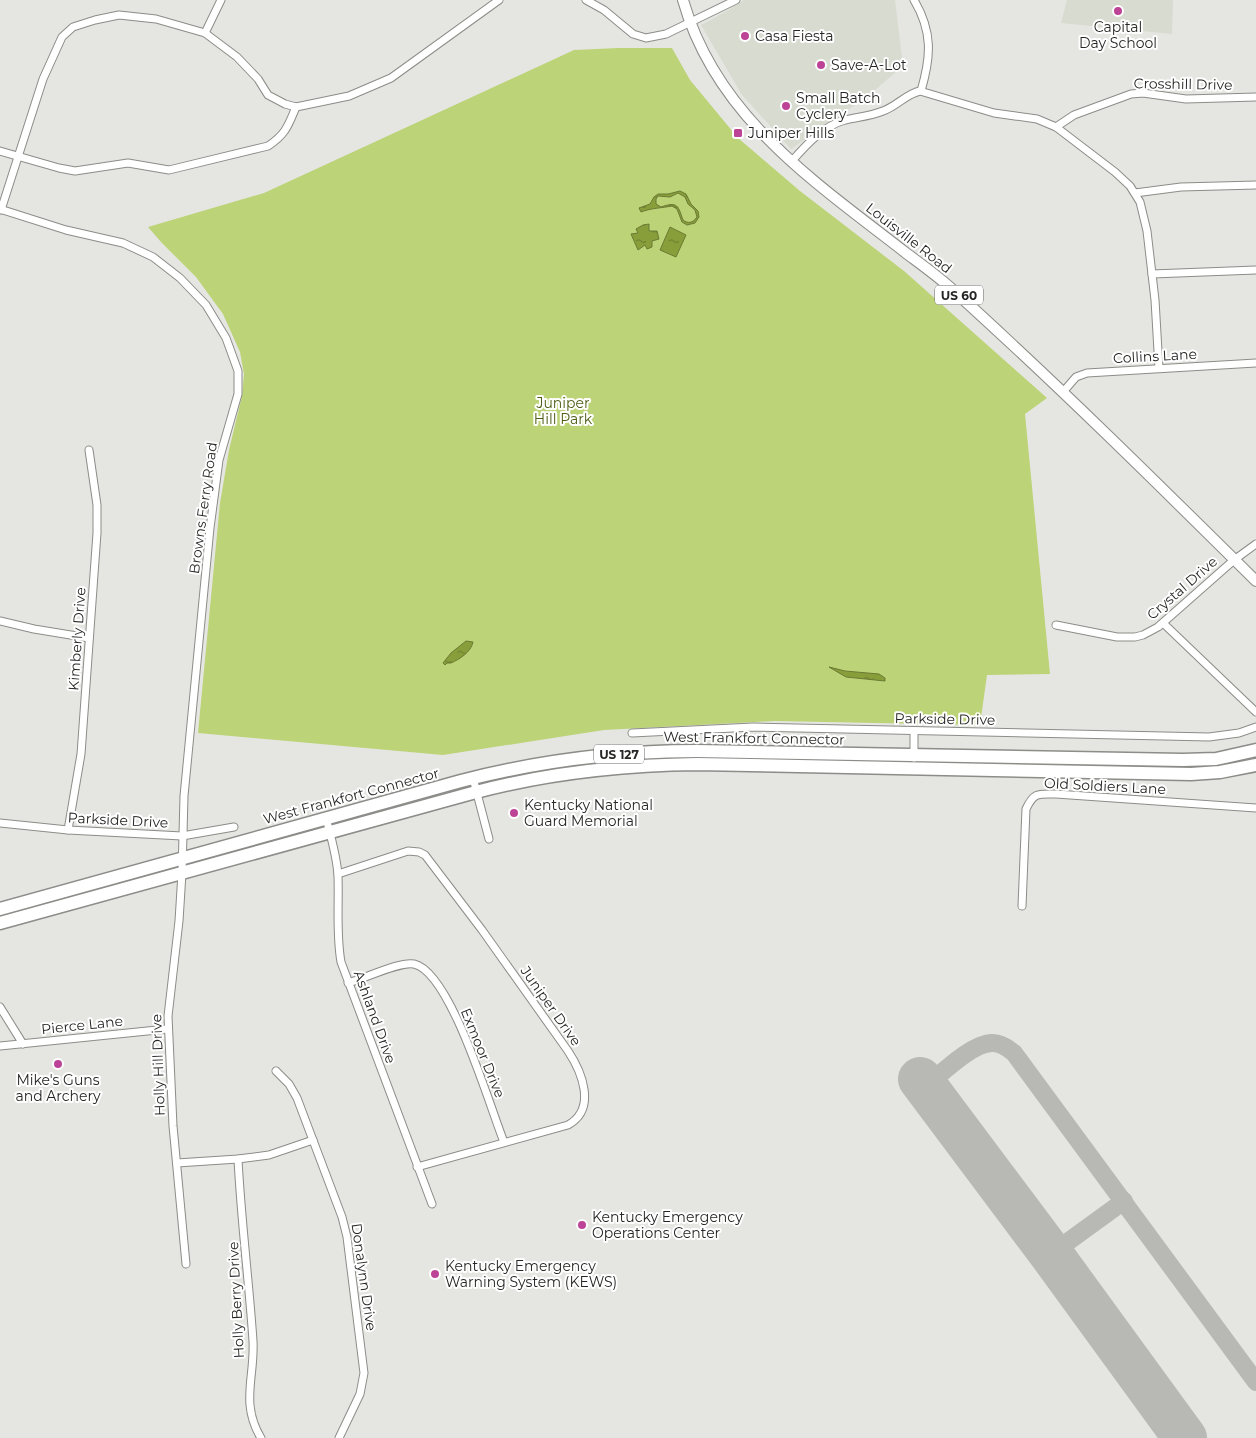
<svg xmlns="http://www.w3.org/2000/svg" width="1256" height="1438" viewBox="0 0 1256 1438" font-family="Montserrat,sans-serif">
<defs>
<pattern id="water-ripples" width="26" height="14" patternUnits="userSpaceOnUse" patternTransform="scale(1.25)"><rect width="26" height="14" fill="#889e3a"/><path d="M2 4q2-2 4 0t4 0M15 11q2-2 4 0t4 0" fill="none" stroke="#6f8131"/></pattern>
</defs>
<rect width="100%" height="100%" fill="#e5e6e1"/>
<!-- built -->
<g fill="#d7dbd0">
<path d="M744 0H895L903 66 868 96 791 149 742 95 701 25 727 11Z"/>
<path d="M1067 0H1173L1172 34 1061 23Z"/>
</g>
<!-- green -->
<path fill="#bcd377" d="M619 48H672L690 80 738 138 800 191 904 271 1047 398 1025 414 1050 674 987 675 980 725 774 721 604 730 443 755 198 733 220 503 229 450 242 396 244 374 240 352 223 314 196 277 161 242 148 227 264 193 574 50Z"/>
<!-- water -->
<g fill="url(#water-ripples)" stroke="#6b7a34" fill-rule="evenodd">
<path d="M680 191 686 194 691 204 698 211 699 217 695 223 687 225 682 222 677 209 672 206C662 208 651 208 641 212L639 208 650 204 654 197 658 194H668ZM678 193 685 197 688 204 695 210 697 217C693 223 688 224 683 220 678 206 678 201 661 207L656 204V199L658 196 670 197Z"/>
<path d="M649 224V231H657L659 239 652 241V247L647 249 645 245 638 250 631 234 638 233 636 229 643 225Z"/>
<path d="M670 227 686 235 676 257 660 250Z"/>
<path d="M466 641 473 642C471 652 460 659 451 663H447L445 665 443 663 451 653Z"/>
<path d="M829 667 845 671 879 674 885 678V681L846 677Z"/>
</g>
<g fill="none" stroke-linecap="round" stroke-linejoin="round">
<!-- taxiway -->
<g stroke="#b8b8b4" stroke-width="18">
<path d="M925 1087C941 1074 973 1042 993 1043 1001 1043 1008 1048 1014 1053L1256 1382"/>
<path d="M1051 1254 1124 1201"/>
</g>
<!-- runway -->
<path stroke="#b8b8b4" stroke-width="44" d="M920 1079 1051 1254 1185 1438"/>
<!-- street casing -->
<g stroke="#8b8d88" stroke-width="9">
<g id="street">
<path d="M586 0 604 10 633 34 646 38 666 34 736 0"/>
<path d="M914 0C933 32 931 57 921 91"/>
<path d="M205 33 221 0"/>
<path d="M1056 127 1074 115 1131 94 1143 93 1186 99 1256 97"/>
<path d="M0 151 59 168 75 171 128 163 169 170 268 146C286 134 288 126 296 107"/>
<path d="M791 162C806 145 823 126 845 120 858 117 871 116 883 111 897 106 906 94 920 91L994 113 1037 119 1056 127 1115 172 1130 186 1140 202 1147 231 1155 300 1159 368"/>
<path d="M1135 193 1181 187 1256 185"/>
<path d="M0 209 66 230 123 243 153 257 180 278 206 305 226 338 238 371V394L219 460 210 528 184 796 182 873 179 921 168 1016 173 1126 186 1264"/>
<path d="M1 210 43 79 62 37 73 27 95 20 119 15 156 19 205 33 237 57 258 79 268 95 285 104 296 107 349 96 391 78 499 0"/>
<path d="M1152 274 1256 270"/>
<path d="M1063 392 1076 377 1087 373 1256 363"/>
<path d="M0 621 34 629 89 638"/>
<path d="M1163 623 1256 712"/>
<path d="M1056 625 1117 637H1135L1143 635 1158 627 1234 560 1256 544"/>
<path d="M632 733 753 727 1209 737 1239 733 1256 727"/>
<path d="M914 758V731"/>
<path d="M473 778 489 839"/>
<path d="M326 818C331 837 337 857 338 876 339 905 336 934 341 962L432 1204"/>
<path d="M0 823 68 830 182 836 234 827"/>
<path d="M68 830 81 754 97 533V505L89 450"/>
<path d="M338 874 408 851 419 852 425 855 482 930 568 1051C582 1072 597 1109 568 1125L417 1167"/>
<path d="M1022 906 1026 809C1034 792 1038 794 1056 794L1256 808"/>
<path d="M348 983C364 979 400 961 414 964 451 972 490 1108 504 1142"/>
<path d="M0 1007 23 1044"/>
<path d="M0 1046 167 1029"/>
<path d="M276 1071 289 1084 297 1098 342 1217 347 1237 364 1373 360 1394 339 1438"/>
<path d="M238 1159C241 1220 249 1281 253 1341 255 1377 240 1403 261 1438"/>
<path d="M177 1163 238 1159 269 1155 313 1140"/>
</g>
</g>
<!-- primary casing -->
<g stroke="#8b8d88" stroke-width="12">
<path id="primary" d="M683 0C716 117 815 182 906 253 922 265 939 277 954 291 1058 385 1157 483 1256 581"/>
</g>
<!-- highway casing -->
<g stroke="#8b8d88" stroke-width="15">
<g id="highway">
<path d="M0 909 461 781C538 761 617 751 697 751L1183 760 1216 759 1256 750"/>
<path d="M0 923 476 792C548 773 622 765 697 764L1191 774 1220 772 1256 765"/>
</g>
</g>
<!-- street -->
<use href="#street" stroke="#fff" stroke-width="7"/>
<!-- primary -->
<use href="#primary" stroke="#fff" stroke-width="10"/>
<!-- highway -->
<use href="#highway" stroke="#fff" stroke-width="12"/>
</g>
<!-- markers -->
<g fill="#bc4396" stroke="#fff" stroke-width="2">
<circle cx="1118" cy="11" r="5"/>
<circle cx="745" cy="36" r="5"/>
<circle cx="821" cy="65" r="5"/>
<circle cx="786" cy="106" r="5"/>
<rect x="733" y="128" width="10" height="10" rx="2.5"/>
<circle cx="514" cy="813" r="5"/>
<circle cx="58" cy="1064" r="5"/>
<circle cx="582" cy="1225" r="5"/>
<circle cx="435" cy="1274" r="5"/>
</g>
<g text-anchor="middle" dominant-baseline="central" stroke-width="4" stroke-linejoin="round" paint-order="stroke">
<!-- shield labels -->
<g fill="#fff" stroke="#676866" stroke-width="1">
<rect x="935" y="285.5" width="48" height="19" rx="4"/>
<rect x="594" y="744.5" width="50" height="19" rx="4"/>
</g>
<g font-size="12" font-weight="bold" fill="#262725">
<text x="959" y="295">US 60</text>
<text x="619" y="754">US 127</text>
</g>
<!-- poi labels -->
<g font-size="14" fill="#262725" stroke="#fff" text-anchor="start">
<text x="1118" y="27" text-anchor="middle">Capital<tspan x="1118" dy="16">Day School</tspan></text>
<text x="755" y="36">Casa Fiesta</text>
<text x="831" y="65">Save-A-Lot</text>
<text x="796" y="98">Small Batch<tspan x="796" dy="16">Cyclery</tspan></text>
<text x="748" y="133">Juniper Hills</text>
<text x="524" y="805">Kentucky National<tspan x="524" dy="16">Guard Memorial</tspan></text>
<text x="58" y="1080" text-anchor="middle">Mike's Guns<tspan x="58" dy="16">and Archery</tspan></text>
<text x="592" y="1217">Kentucky Emergency<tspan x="592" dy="16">Operations Center</tspan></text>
<text x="445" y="1266">Kentucky Emergency<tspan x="445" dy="16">Warning System (KEWS)</tspan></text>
</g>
<!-- street labels -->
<g font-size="14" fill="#262725" stroke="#fff">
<text transform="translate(1183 84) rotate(1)">Crosshill Drive</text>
<text transform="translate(909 238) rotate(38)">Louisville Road</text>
<text transform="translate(1155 356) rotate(-3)">Collins Lane</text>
<text transform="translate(203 508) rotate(-82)">Browns Ferry Road</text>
<text transform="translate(1182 588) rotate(-41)">Crystal Drive</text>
<text transform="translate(77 639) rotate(-86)">Kimberly Drive</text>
<text transform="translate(945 719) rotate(1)">Parkside Drive</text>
<text transform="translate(754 738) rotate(1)">West Frankfort Connector</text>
<text transform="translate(1105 786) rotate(3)">Old Soldiers Lane</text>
<text transform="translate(351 796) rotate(-15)">West Frankfort Connector</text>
<text transform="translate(118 820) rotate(3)">Parkside Drive</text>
<text transform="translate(551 1006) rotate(55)">Juniper Drive</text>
<text transform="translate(375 1017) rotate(70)">Ashland Drive</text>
<text transform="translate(82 1025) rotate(-6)">Pierce Lane</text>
<text transform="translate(483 1053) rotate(68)">Exmoor Drive</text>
<text transform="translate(158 1065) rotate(-92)">Holly Hill Drive</text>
<text transform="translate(364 1277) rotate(82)">Donalynn Drive</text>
<text transform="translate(236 1300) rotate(-93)">Holly Berry Drive</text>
</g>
<!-- park labels -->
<g font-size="14" fill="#4e5d16" stroke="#fff">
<text x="563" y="403">Juniper<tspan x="563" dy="16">Hill Park</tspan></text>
</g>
</g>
</svg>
